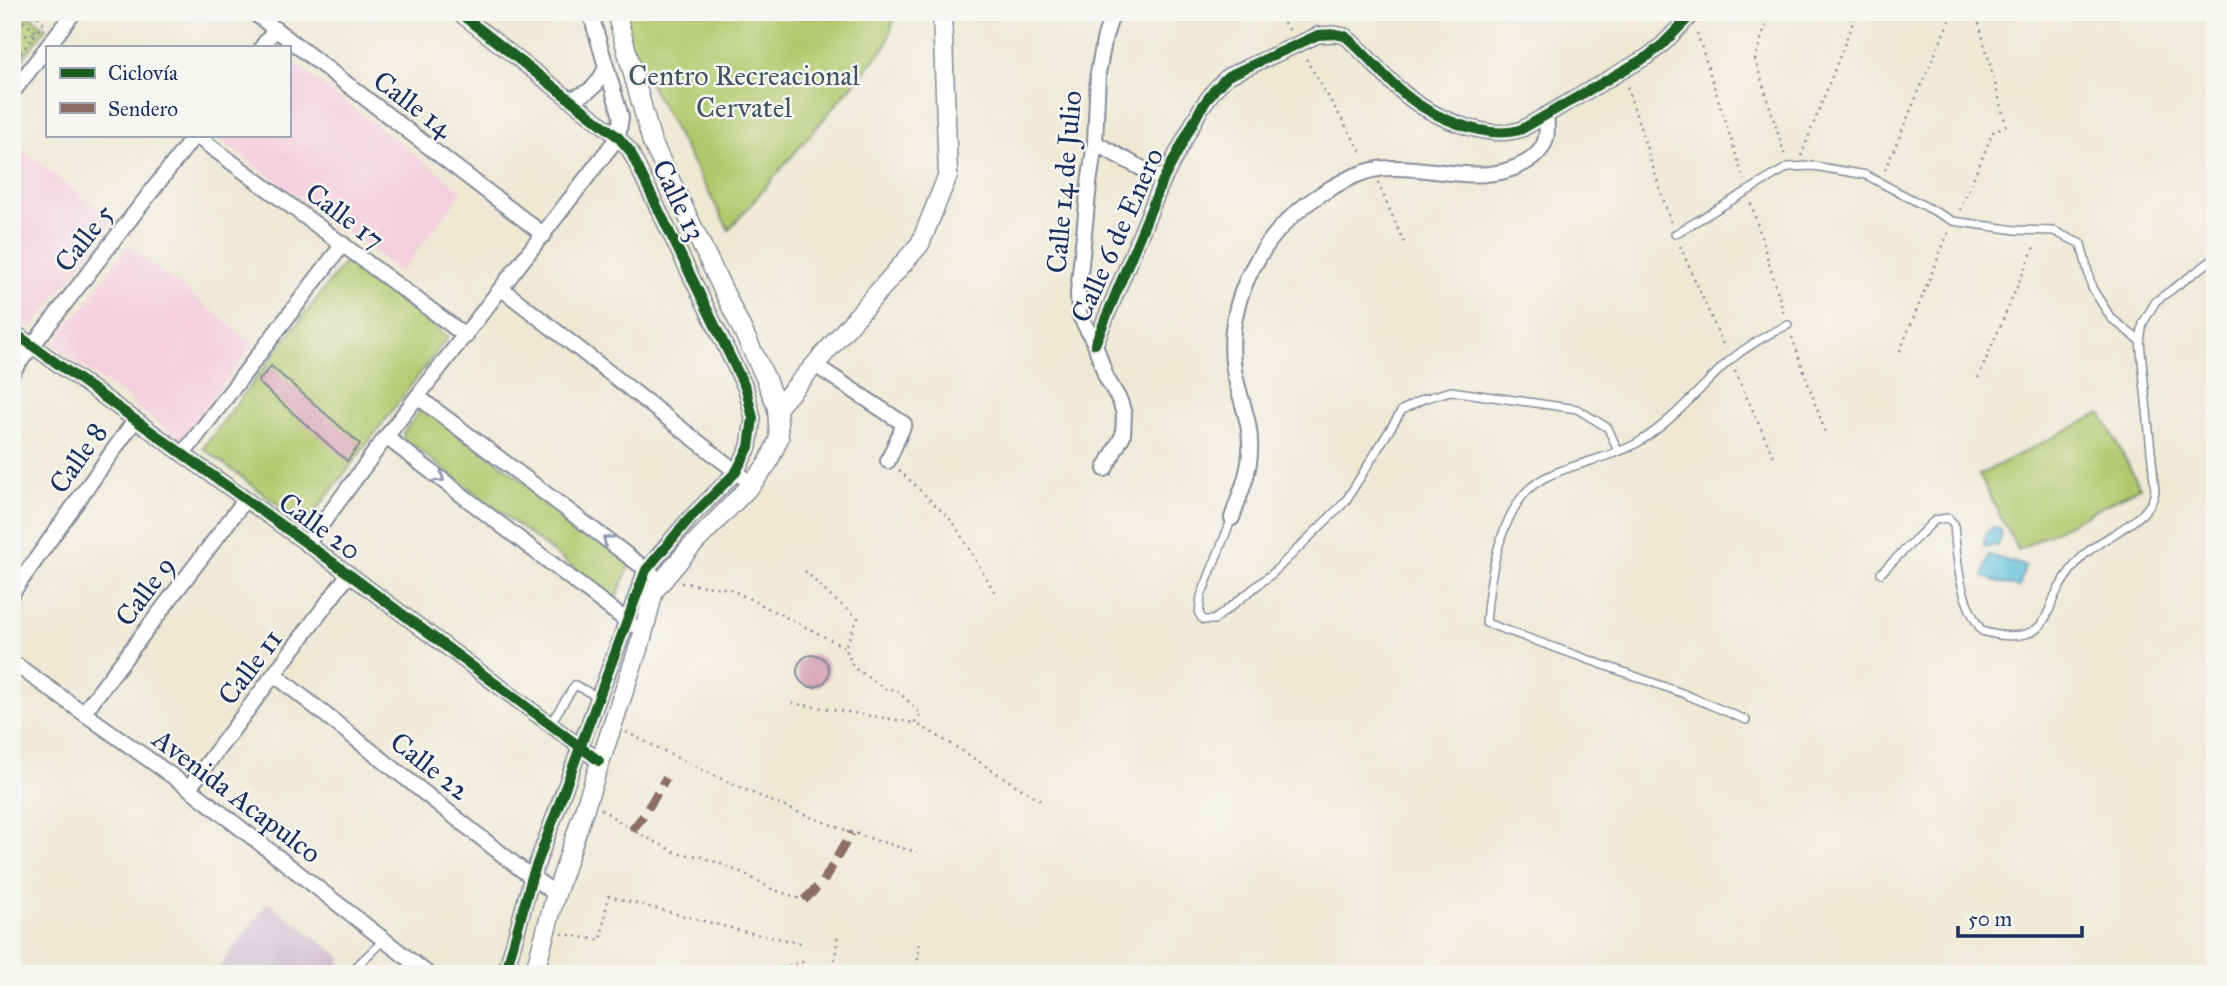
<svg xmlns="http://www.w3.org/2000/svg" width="2227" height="986" viewBox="0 0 2227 986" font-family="'IM FELL Great Primer',serif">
<rect width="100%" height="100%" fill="#f6f6f2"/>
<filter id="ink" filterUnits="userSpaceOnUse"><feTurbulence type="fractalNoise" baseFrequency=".0143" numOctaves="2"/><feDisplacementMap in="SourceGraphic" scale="14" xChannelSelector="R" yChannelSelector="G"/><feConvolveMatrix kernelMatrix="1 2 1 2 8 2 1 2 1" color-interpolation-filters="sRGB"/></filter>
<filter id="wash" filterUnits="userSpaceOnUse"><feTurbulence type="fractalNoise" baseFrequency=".00686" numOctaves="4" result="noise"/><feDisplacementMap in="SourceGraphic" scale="28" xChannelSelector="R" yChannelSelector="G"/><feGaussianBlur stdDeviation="1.57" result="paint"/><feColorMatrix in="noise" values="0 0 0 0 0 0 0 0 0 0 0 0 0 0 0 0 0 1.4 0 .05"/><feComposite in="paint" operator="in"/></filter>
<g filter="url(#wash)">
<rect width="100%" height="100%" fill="#efe9d4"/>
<!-- built -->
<g fill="#f4cfde">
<path d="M289 60 463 191 401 272 215 136 289 135Z"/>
<path d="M12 142 114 221 32 328 12 314Z"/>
<path d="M128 245 254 344 183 437 179 439 133 405 132 401 123 393 120 394 53 345 78 312 82 311 94 294 93 292Z"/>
</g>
<!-- industrial -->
<path fill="#d0bdce" d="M268 902 342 958 337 972 339 974H214Z"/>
<!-- green -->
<g fill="#b3c76b" stroke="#677b64" stroke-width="2">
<path d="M12 12H25L46 28 12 73Z"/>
<path d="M611 12H896L886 46 729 230Z"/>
<path d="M347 259 448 337 305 525 203 448Z"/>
<path d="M424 406 631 562 617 596 612 597 403 438V433Z"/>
<path d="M2101 413 2140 487 2018 550 1979 475Z"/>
</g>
<!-- water -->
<g fill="#5bbfd9" stroke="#3b779c" stroke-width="2">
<path d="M1993 527 1999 528 2002 534 1998 546 1990 545 1987 547 1983 545 1988 531Z"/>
<path d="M1989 555 2025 566 2019 588 1983 577Z"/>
</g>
<g id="blocks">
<!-- building -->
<g fill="#d79fb4">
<path d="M271 366 360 444 347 461 258 382Z"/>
<circle cx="813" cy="671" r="16"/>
</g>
</g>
</g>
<g filter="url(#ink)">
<use href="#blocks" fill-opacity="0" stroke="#858c99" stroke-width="2"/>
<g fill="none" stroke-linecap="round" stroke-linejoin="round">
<!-- service casing -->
<g stroke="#858c99" stroke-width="10">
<g id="service">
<path d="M1675 234 1788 167 1814 166 1866 175 1953 221 2016 230 2054 231 2081 244 2092 288 2111 318 2140 341"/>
<path d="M1232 518 1201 596 1199 614 1203 620H1214L1273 573 1345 502 1402 410 1423 399 1451 391 1577 409 1608 428 1618 451"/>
<path d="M1881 573 1935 520 1948 518 1954 524C1957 562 1959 599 1982 631 1997 636 2020 639 2035 630 2047 622 2050 606 2056 593 2064 579 2073 565 2085 554 2105 535 2152 520 2155 491L2140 341 2143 323 2156 301 2215 258"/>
<path d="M1746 720 1682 693 1486 623C1489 581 1497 525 1526 492 1550 465 1606 462 1637 443 1673 422 1699 388 1729 361 1747 346 1766 335 1788 325"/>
<path d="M550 724 575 685 598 697"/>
<path d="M348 974 384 940"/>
</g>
</g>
<!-- minor casing -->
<g stroke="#858c99" stroke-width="18">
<g id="minor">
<path d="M253 12 544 235"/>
<path d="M458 12 618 137 630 151 746 389 753 418 749 447 736 472 689 519 646 570 532 877 505 974"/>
<path d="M262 47 275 29"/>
<path d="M12 93 74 12"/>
<path d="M570 99C590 93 598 86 606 67"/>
<path d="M195 135 466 336"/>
<path d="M1095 143 1163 180"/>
<path d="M502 289 752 484"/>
<path d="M12 331 349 574 599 761"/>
<path d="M1095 344 1163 180 1201 108 1215 89 1228 76 1318 35 1335 34 1345 36C1365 53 1381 73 1400 90 1427 115 1486 142 1522 129L1648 56 1663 44 1694 12"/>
<path d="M815 365 904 424 888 461"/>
<path d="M12 372 195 135"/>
<path d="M418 397 652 574"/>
<path d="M386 437 632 625"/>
<path d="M183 454 343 244"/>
<path d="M1105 469 1123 435 1124 414 1120 401 1106 377 1095 344 1079 314 1078 294 1089 184 1095 143 1098 73 1105 36 1113 12"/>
<path d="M1232 518C1239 496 1249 476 1250 452 1252 421 1239 399 1234 370 1223 300 1264 230 1321 194 1342 181 1365 168 1390 168 1435 166 1482 187 1525 163 1546 151 1549 137 1546 115"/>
<path d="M307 544 386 437 618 137 621 117 590 12"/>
<path d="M12 593 135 420"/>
<path d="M12 662 189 788 428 974"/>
<path d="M275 675 522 870 556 894"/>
<path d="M84 712 245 500"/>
<path d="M189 788 349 574"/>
</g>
</g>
<!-- tertiary casing -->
<g stroke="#858c99" stroke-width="21">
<g id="tertiary">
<path d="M777 408 920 244 948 175 942 12"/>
<path d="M534 974 556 894 643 634 654 591 688 550 752 484 768 463 779 438 777 408 765 377 652 142 616 12"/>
</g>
</g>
<!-- path -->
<g stroke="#858c99" stroke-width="2.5" stroke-dasharray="2 5" stroke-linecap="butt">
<path d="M32 12 44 22"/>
<path d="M1275 12 1291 32"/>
<path d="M1770 12 1755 59 1785 156"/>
<path d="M12 13 37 32 12 64"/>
<path d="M1697 33 1744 180"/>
<path d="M12 40 37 32 44 22"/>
<path d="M1306 59 1363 155"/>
<path d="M1627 87 1671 223"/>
<path d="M1801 156 1857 12"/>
<path d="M1885 170 1953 12"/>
<path d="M1378 183 1404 242"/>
<path d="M1751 203 1784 314"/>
<path d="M1960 210 1993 132 2006 125 1976 12"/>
<path d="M1680 246 1725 349"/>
<path d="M1792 337 1825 432"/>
<path d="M1900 351 1949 231"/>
<path d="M1735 371 1775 460"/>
<path d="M1978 378 2036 243"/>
<path d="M899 470 953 522 997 596"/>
<path d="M805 571 829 595 858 618 845 647"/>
<path d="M681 583 730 589 845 647 853 667 887 690 896 689 921 714 915 723C959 747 999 776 1042 801"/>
<path d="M792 703 915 723"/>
<path d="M626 732C720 780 815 825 917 852"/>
<path d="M601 809 632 830 679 854 700 856 743 873 772 889 804 900"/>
<path d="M562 934 601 940 608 896 746 932 802 943"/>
<path d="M761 974 805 961"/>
<path d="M833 974 838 934"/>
<path d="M917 974 919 944"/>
</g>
<!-- service -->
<use href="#service" stroke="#fff" stroke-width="7"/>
<!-- minor -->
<use href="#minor" stroke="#fff" stroke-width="14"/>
<!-- tertiary -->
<use href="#tertiary" stroke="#fff" stroke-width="18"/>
<!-- quiet -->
<g stroke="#8d6e63" stroke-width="9" stroke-dasharray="18 9" stroke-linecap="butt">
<path d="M632 830 644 815 666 778"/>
<path d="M804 900 823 882 851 833"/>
</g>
<!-- cycleway casing -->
<g stroke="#f6f6f2" stroke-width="15">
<g id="cycleway">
<path d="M458 12 618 137 630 151 746 389 753 418 749 447 736 472 689 519 646 570 532 877 505 974"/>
<path d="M12 331 349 574 599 761"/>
<path d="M1095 344 1163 180 1201 108 1215 89 1228 76 1318 35 1335 34 1345 36C1365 53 1381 73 1400 90 1427 115 1486 142 1522 129L1648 56 1663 44 1694 12"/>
</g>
</g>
<!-- cycleway -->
<use href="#cycleway" stroke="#1b5e20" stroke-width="10"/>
</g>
<!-- one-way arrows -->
<defs><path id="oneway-chevron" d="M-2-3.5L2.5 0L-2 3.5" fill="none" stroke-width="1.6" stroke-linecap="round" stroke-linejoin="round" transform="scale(1.75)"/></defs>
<g stroke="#8d97ae">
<use href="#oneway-chevron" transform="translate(440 478) rotate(37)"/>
<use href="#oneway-chevron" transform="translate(607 540) rotate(-143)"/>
</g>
</g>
<g text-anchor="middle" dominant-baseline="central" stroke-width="5" stroke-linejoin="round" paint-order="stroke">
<!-- park labels -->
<g font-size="28" fill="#415561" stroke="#f6f6f2">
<text x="744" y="75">Centro Recreacional<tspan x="744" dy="32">Cervatel</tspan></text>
</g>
<!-- street labels -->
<g font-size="28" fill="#1b2f5e" stroke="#f6f6f2">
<text transform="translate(413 104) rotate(37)">Calle 14</text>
<text transform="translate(1064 182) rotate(-85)">Calle 14 de Julio</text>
<text transform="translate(679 200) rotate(64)">Calle 13</text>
<text transform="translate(345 216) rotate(37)">Calle 17</text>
<text transform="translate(1117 235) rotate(-66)">Calle 6 de Enero</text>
<text transform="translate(84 238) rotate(-52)">Calle 5</text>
<text transform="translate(78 458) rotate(-55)">Calle 8</text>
<text transform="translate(320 526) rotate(36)">Calle 20</text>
<text transform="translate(145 591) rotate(-53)">Calle 9</text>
<text transform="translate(250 667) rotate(-53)">Calle 11</text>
<text transform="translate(430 766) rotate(38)">Calle 22</text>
<text transform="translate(237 796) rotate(37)">Avenida Acapulco</text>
</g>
</g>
<!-- margin -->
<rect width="2227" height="986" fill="none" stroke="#f6f6f2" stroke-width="42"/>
<!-- legend -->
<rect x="46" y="46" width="245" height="91" fill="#f6f6f2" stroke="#9ea6b7" stroke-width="2"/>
<rect x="60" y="68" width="35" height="10" fill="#1b5e20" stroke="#9ea6b7" stroke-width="2"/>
<text x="108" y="80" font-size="21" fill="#1b2f5e">Ciclovía</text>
<rect x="60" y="103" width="35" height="10" fill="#8d6e63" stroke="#9ea6b7" stroke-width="2"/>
<text x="108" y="116" font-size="21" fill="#1b2f5e">Sendero</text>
<!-- scale -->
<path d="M1958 926v10h124v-10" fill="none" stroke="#1b2f5e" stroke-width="3.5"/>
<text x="1968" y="926" font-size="21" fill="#1b2f5e" stroke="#f6f6f2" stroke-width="5" paint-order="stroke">50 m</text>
</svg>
